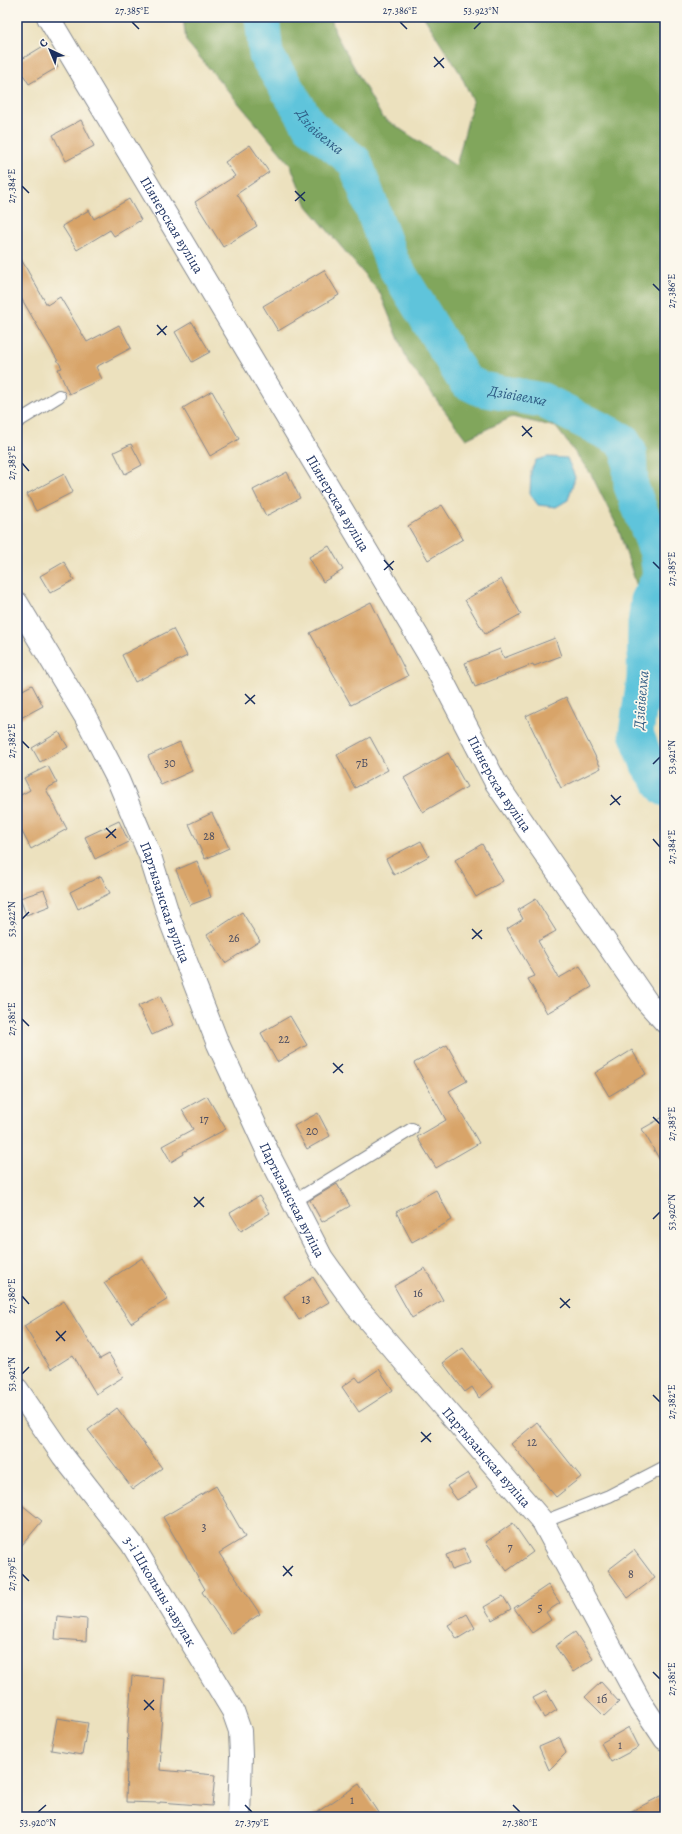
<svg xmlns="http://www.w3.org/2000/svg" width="682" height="1834" viewBox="0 0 682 1834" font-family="Alegreya,serif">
<rect width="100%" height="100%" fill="#fbf7ec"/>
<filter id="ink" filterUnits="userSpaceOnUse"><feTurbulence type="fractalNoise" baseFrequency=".025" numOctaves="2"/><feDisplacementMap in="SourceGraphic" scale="8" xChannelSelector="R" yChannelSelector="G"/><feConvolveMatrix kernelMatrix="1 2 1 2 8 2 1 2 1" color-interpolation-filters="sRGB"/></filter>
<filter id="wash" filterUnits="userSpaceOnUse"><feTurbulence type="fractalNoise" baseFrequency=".012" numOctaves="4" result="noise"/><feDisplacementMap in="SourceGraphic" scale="16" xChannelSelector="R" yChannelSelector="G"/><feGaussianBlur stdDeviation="0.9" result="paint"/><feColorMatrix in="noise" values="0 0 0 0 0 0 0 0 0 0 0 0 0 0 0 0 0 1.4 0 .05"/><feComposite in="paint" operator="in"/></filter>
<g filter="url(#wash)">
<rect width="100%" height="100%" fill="#ece1be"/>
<!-- forest -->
<path fill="#81a65c" stroke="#4e6a5d" d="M183 17H331L335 33 382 117 456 166 473 101 460 73 424 17H665V609L642 602 618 528 591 474 556 427 512 417 466 439 408 362 380 293 307 206 290 164 186 41Z"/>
<!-- water -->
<g fill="#5ec4db" stroke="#3c7a9c">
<path d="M548 457 567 458 575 477 568 500 556 507 538 505 530 494 531 471 536 460Z"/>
<path d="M646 732C654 752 661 770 654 791L644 788 637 777 631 742 636 733Z"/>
</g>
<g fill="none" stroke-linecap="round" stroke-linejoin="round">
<!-- river -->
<path stroke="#5ec4db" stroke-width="35" id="s1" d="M262 17 266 55 310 126 355 162 392 262 465 381 481 389 542 400 622 440 629 451 631 486 657 553 660 576 648 600 645 624 644 679 636 733 648 765 665 789"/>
</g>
<g id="blocks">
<!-- building -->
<g fill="#d8a469">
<path d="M45 45 58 67 29 84 17 65V62Z"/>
<path d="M81 120 94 146 66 161 53 135Z"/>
<path d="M250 145 269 172 237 194 257 226 223 247 195 202 235 176 225 162Z"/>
<path d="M129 199 141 220 114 236 110 230 77 250 62 226 89 210 94 219Z"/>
<path d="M17 252 47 305 60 297 87 342 119 325 131 348 96 367 102 379 69 394 58 369 62 368 17 291Z"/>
<path d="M324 270 339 295 278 331 263 306Z"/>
<path d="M192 322 210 352 192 362 175 332Z"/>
<path d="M212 391 239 439 210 456 183 408Z"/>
<path d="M131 444 142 465 125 474 114 452Z"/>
<path d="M287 472 300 498 266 516 253 490Z"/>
<path d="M64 474 73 492 36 511 27 494Z"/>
<path d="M442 505 463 539 428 560 408 526Z"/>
<path d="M329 546 343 570 323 582 309 557Z"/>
<path d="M64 562 74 580 50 593 40 576Z"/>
<path d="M501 579 521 614 485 634 465 600Z"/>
<path d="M371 602 408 676 351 705 310 633Z"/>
<path d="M173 629 187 656 135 682 122 655Z"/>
<path d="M555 638 561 656 534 666 533 664 475 687 465 663 500 649 504 658Z"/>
<path d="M32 685 43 706 17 720V693Z"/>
<path d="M566 697 601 768 561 788 526 716Z"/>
<path d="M59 732 68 747 40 762 32 748Z"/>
<path d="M370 737 388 770 355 788 337 755Z"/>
<path d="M180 742 192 771 161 785 148 756Z"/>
<path d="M448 753 467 787 423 812 404 778Z"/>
<path d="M48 766 57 783 46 789 67 829 31 849 17 822V797L30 790 24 778Z"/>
<path d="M212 813 229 848 205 859 189 824Z"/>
<path d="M119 821 129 842 95 859 85 837Z"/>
<path d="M421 841 429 856 394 875 386 859Z"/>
<path d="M482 844 503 881 476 897 455 860Z"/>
<path d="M197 861 211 897 190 905 176 870Z"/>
<path d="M101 876 110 893 78 909 70 892Z"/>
<path d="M44 890 50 906 26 915 20 898Z"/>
<path d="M536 899 556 931 538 941 559 978 580 966 592 987 547 1013 528 979 535 976 507 929 523 919 518 910Z"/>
<path d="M242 912 260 941 225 963 207 935Z"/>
<path d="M160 996 173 1025 152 1035 138 1006Z"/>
<path d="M290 1016 307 1045 277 1062 261 1033Z"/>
<path d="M447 1045 467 1081 449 1091 479 1143 436 1168 417 1137 446 1120 414 1063Z"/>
<path d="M632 1050 646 1074 609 1096 595 1073Z"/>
<path d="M207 1096 226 1129 183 1152 184 1154 171 1162 162 1146 193 1129 182 1110Z"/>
<path d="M318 1113 330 1136 307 1149 294 1126Z"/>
<path d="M665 1116V1169L642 1129Z"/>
<path d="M337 1184 350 1206 322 1222 310 1200Z"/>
<path d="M436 1190 452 1220 412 1242 396 1212Z"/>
<path d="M259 1196 270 1213 241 1231 230 1213Z"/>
<path d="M142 1258 168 1299 131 1323 104 1283Z"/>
<path d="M425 1268 443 1300 412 1318 394 1286Z"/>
<path d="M313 1277 329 1302 299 1320 284 1296Z"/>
<path d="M64 1301 100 1359 109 1354 123 1377 96 1394 73 1355 51 1369 24 1326Z"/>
<path d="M463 1348 493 1387 479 1398 472 1387 465 1392 443 1363Z"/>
<path d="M379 1369 393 1390 359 1412 342 1387 356 1377 360 1382Z"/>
<path d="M117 1408 162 1468 133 1489 88 1430Z"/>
<path d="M537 1422 581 1477 556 1497 511 1444Z"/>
<path d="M468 1473 477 1488 457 1500 447 1486Z"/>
<path d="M216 1486 245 1537 219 1553 260 1614 230 1634 202 1592 205 1589 163 1517Z"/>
<path d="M17 1501 42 1521 17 1551Z"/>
<path d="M513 1523 533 1552 507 1571 486 1542Z"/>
<path d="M464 1548 470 1563 452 1570 446 1555Z"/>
<path d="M634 1550 655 1578 628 1598 608 1570Z"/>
<path d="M548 1585 560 1603 546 1612 551 1620 532 1633 514 1608Z"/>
<path d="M503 1596 511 1609 492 1620 484 1607Z"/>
<path d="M467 1614 475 1628 457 1639 448 1625Z"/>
<path d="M57 1616 87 1619 86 1641 55 1639Z"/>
<path d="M575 1632 593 1659 573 1672 555 1646Z"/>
<path d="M132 1676 165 1679 159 1751H161L160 1770 215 1775 212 1806 160 1802V1803L126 1802 128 1724Z"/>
<path d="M601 1682 619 1702 604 1716 585 1697Z"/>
<path d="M546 1691 557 1710 544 1718 533 1698Z"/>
<path d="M57 1718 88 1723 82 1755 51 1750Z"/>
<path d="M629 1727 639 1747 611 1762 601 1743Z"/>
<path d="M560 1738 566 1753 549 1770 539 1747Z"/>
<path d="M359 1784 381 1817H310Z"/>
<path d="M665 1794V1817H620Z"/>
</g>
</g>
</g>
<g filter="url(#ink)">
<use href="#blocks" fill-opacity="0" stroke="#84888e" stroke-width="1"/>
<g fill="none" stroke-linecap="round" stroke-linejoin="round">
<!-- service casing -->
<g stroke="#84888e" stroke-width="14">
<g id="service">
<path d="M17 422 59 396"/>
<path d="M293 1202 412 1129"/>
<path d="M543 1522 609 1496 665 1467"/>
</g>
</g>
<!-- minor casing -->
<g stroke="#84888e" stroke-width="24">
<g id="minor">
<path id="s2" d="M48 17 433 662 496 783 647 1002 665 1022"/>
<path id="s3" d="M17 1389 63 1456 132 1544 233 1711 240 1731 241 1756 239 1817"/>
</g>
</g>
<!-- tertiary casing -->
<g stroke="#84888e" stroke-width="24">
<g id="tertiary">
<path id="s4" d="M17 603 85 716 118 780 150 856 170 920 218 1044 271 1159 322 1258 357 1307 543 1522 641 1703 665 1739"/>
</g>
</g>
<!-- service -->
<use href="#service" stroke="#fff" stroke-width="12"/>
<!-- minor -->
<use href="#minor" stroke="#fff" stroke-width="22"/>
<!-- tertiary -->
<use href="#tertiary" stroke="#fff" stroke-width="22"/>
</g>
</g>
<!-- ticks -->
<path fill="none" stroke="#1b2f5e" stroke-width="1.5" d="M132 22 139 29M400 22 407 29M474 29 481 22M434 57 444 68M434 67 444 58M22 186 29 193M295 191 305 201M295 201 305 192M653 284 660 291M157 325 166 335M157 335 167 326M522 426 532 437M522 436 532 427M22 463 29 471M384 560 393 570M653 562 660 569M384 570 394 561M245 694 255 704M245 704 255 695M22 741 29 748M653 764 660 757M611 795 620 805M610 805 621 796M106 828 116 838M106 838 116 829M653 839 660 847M22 919 29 912M472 929 482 939M472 939 482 930M22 1019 29 1026M333 1063 343 1073M333 1073 343 1064M653 1117 660 1124M194 1197 204 1207M194 1207 204 1197M653 1219 660 1212M22 1296 29 1304M560 1298 570 1308M560 1308 570 1299M56 1331 65 1341M56 1341 66 1331M22 1374 29 1367M653 1395 660 1402M421 1432 431 1442M421 1442 431 1433M283 1566 292 1576M22 1574 29 1581M283 1576 293 1566M653 1672 660 1679M144 1700 154 1710M144 1710 154 1700M245 1805 252 1812M513 1805 520 1812M38 1812 46 1805"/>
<g text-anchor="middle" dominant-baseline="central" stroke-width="3.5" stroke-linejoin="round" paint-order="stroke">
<!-- number labels -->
<g font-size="12" fill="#4a4c61">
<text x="170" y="763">30</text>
<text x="362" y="763">7Б</text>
<text x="209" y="836">28</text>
<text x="234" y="938">26</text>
<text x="284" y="1039">22</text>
<text x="204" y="1119">17</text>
<text x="312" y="1131">20</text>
<text x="418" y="1293">16</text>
<text x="306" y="1299">13</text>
<text x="532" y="1442">12</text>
<text x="204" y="1527">3</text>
<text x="510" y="1547">7</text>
<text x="631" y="1574">8</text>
<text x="540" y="1608">5</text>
<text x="602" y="1699">1б</text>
<text x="620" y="1745">1</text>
<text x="352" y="1800">1</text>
</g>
<!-- street labels -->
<g font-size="14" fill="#1b2f5e" stroke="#fbf7ec">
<text stroke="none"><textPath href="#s2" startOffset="242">Піянерская вуліца</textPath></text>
<text stroke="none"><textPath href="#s2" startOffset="566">Піянерская вуліца</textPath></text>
<text stroke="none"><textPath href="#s2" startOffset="890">Піянерская вуліца</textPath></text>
<text stroke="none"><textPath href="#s4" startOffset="335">Партызанская вуліца</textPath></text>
<text stroke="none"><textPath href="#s4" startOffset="659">Партызанская вуліца</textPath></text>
<text stroke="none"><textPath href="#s4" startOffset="983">Партызанская вуліца</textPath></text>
<text stroke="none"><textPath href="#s3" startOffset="248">3-і Школьны завулак</textPath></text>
</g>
<!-- water labels -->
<g font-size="15" font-style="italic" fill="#2f5c84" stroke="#fbf7ec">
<text stroke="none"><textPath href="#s1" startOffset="133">Дзівівелка</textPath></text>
<text stroke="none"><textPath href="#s1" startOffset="481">Дзівівелка</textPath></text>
<text transform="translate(641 700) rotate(-85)">Дзівівелка</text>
</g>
</g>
<!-- margin -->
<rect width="682" height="1834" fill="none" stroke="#fbf7ec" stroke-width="44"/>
<!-- north arrow -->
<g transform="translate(50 50) rotate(316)" stroke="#fbf7ec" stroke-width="3" paint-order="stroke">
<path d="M0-3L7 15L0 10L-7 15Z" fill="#1b2f5e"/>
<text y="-6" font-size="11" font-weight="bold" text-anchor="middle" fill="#1b2f5e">С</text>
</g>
<rect x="22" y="22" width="638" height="1790" fill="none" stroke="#1b2f5e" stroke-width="1.5"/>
<g font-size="10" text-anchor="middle" fill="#1b2f5e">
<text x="132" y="14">27.385°E</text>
<text x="400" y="14">27.386°E</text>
<text x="481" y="14">53.923°N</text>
<text transform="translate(11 186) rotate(-90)" y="4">27.384°E</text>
<text transform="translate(671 291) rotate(-90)" y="4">27.386°E</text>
<text transform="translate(11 463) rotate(-90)" y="4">27.383°E</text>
<text transform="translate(671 569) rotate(-90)" y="4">27.385°E</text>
<text transform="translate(11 741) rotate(-90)" y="4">27.382°E</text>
<text transform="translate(671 757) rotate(-90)" y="4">53.921°N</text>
<text transform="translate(671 847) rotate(-90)" y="4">27.384°E</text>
<text transform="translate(11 919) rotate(-90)" y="4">53.922°N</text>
<text transform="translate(11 1019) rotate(-90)" y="4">27.381°E</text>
<text transform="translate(671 1124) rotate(-90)" y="4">27.383°E</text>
<text transform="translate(671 1212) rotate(-90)" y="4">53.920°N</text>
<text transform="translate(11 1296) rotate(-90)" y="4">27.380°E</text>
<text transform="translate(11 1374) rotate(-90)" y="4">53.921°N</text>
<text transform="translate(671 1402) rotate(-90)" y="4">27.382°E</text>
<text transform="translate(11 1574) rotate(-90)" y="4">27.379°E</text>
<text transform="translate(671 1679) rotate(-90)" y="4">27.381°E</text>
<text x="38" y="1826">53.920°N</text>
<text x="252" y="1826">27.379°E</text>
<text x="520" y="1826">27.380°E</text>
</g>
</svg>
